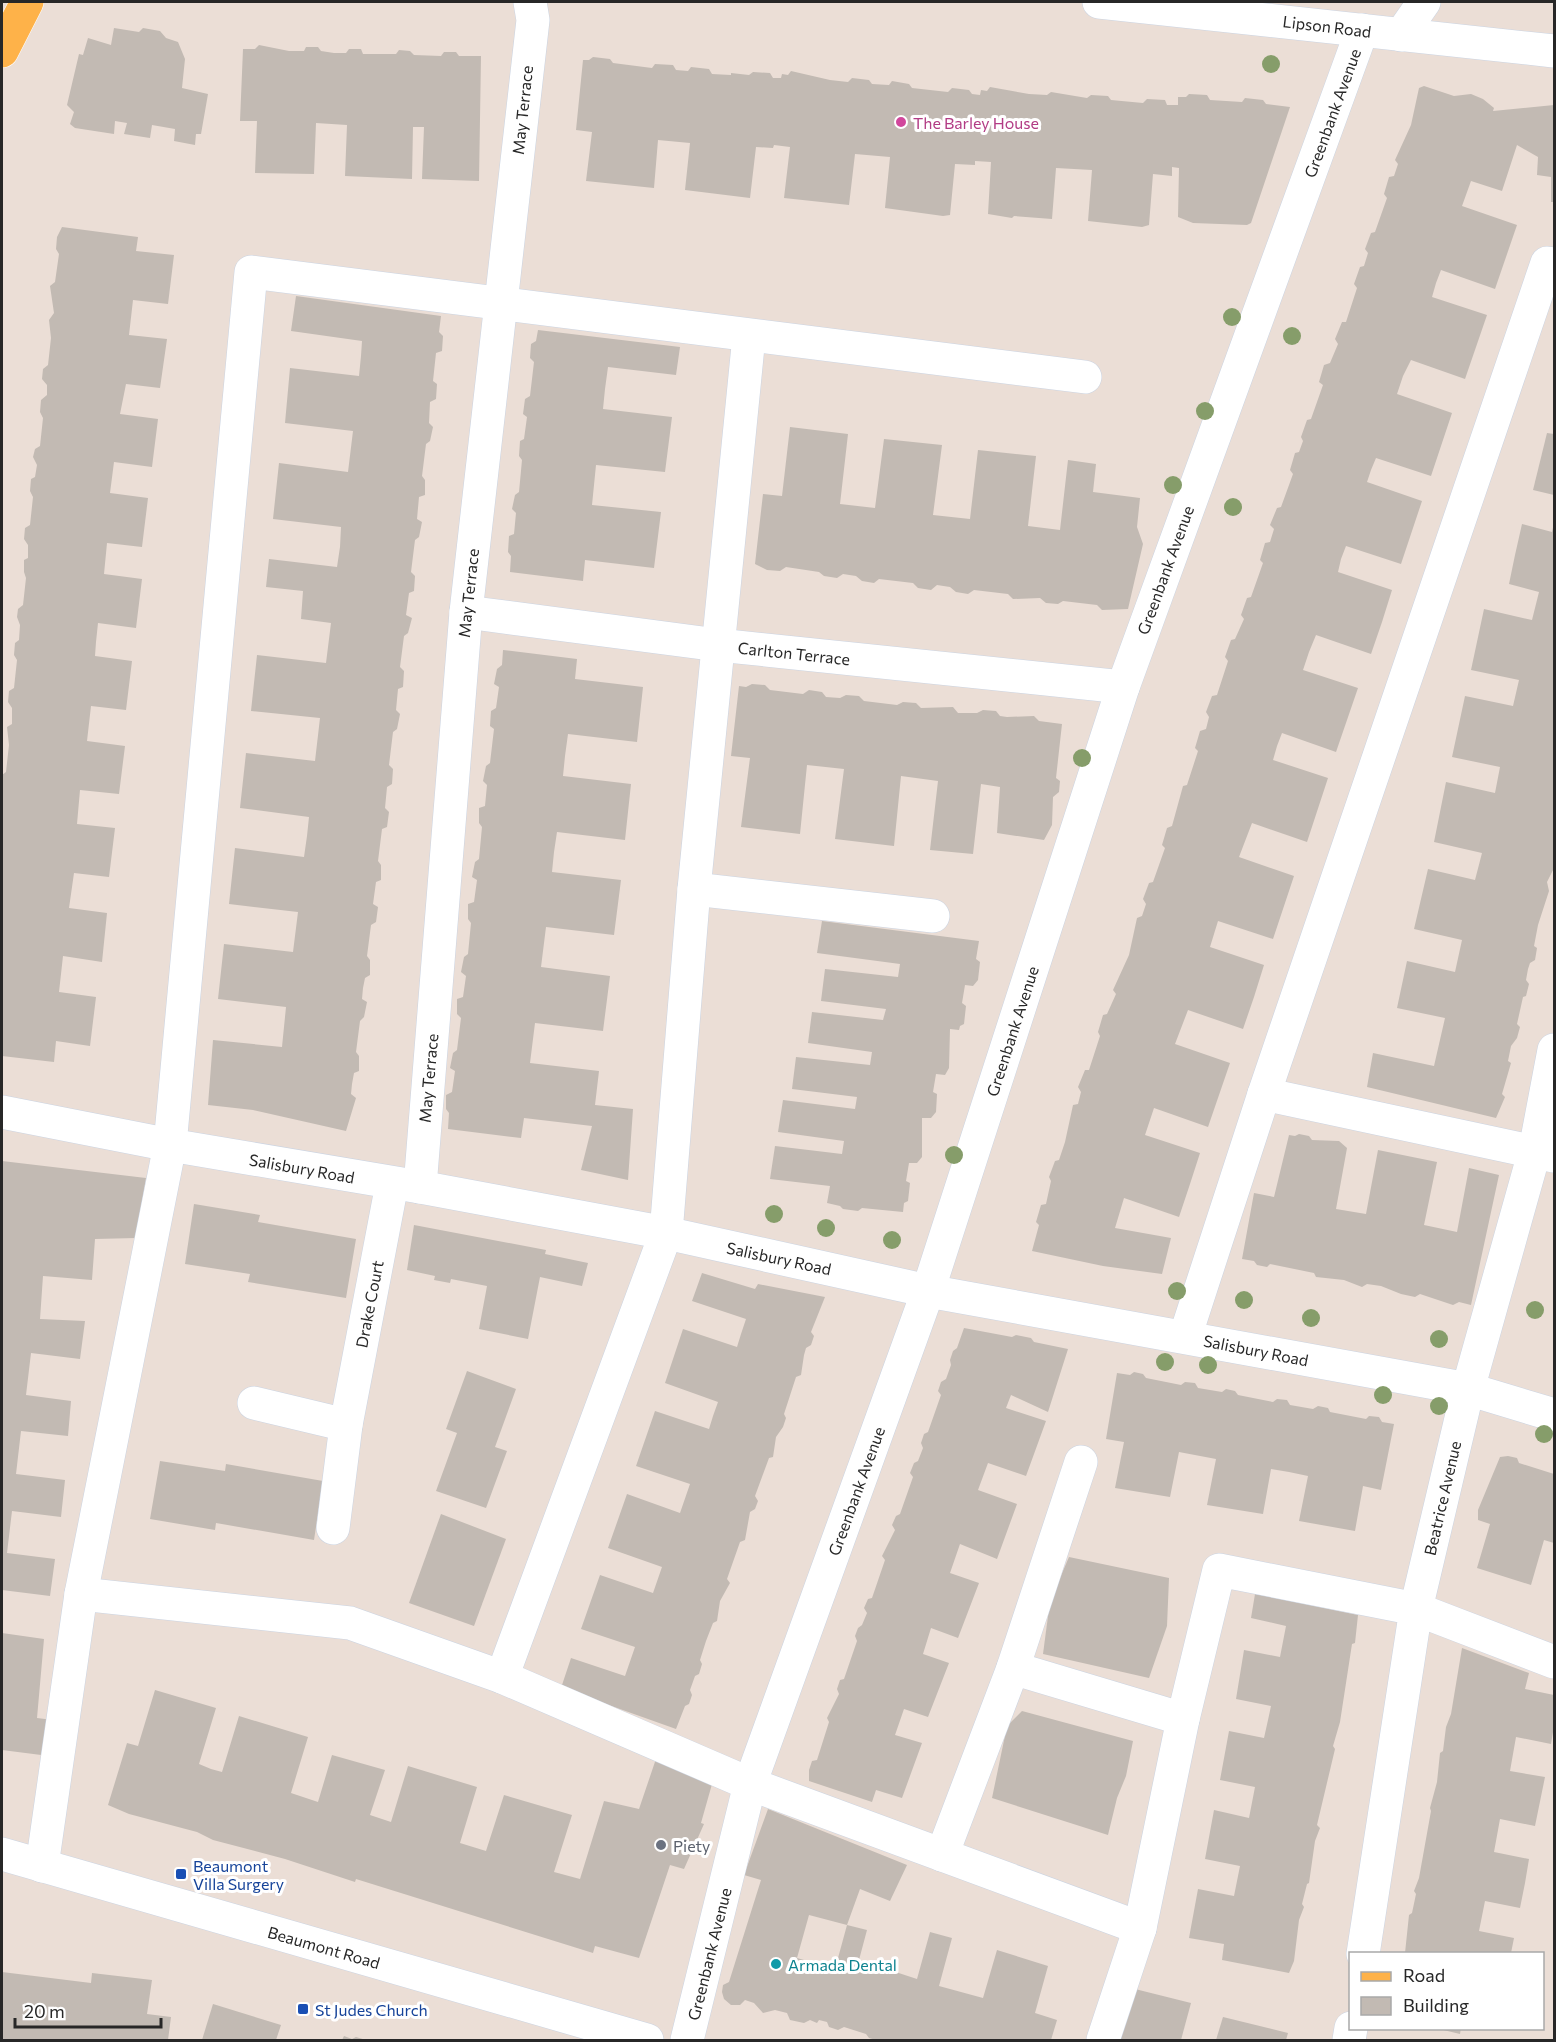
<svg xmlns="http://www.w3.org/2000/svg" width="1556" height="2042" viewBox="0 0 1556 2042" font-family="Commissioner,sans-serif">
<rect width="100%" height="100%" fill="#ebded6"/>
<!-- building -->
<g fill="#c2bab3">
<path d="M114 28 139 32 143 28 160 31 166 38 178 42 185 59 182 88 208 94 201 134H196L195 145 174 141 175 129 152 125 150 138 124 134 127 123 115 121 114 134 75 128 70 124 74 112 67 105 79 54 83 55 88 38 111 45Z"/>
<path d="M259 45 289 51H304L306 47H318L321 51 334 53H346L349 49H361L363 54H396L399 50 410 51 414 55 441 56 444 52H456L459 56H481L479 181 422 179 424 127H413L412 179 345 176 347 125 316 123 314 174 255 173 257 121H240L243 49H255Z"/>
<path d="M593 57 610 59 613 63 652 68 655 64 673 65 676 70 688 71 691 67 709 69 712 74 731 75V73L749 75 753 72 770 73 773 78H781L782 74 788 75 791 71 830 80 848 82 852 78 869 80 872 84 889 85 892 81 909 84 912 88 948 92 952 88 969 90 972 94 980 95 981 90 987 91 990 87 1029 94 1047 95 1051 92 1087 98 1091 95 1108 96 1111 100 1143 103 1147 99 1165 100 1167 105H1178V97H1186L1189 94 1207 95 1210 100 1242 102 1245 98 1263 100 1266 104 1290 107 1251 223 1247 225 1193 223 1178 217 1179 168 1172 167V176L1153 174 1149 225 1142 227 1088 221 1092 170 1056 168 1052 219 1014 216 1012 218 988 214 991 162 975 161V165L955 164 950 215 943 216 885 208 890 157 855 154 849 205 784 198 790 147 774 145 773 148 756 147 750 198 685 190 690 143 658 140 654 188 586 181 592 132 576 130 583 60H589Z"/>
<path d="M1424 86 1454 96 1471 94 1483 99 1494 108 1493 111 1554 105V202H1551V177L1537 175 1538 157 1517 145 1502 191 1471 181 1462 206 1517 225 1495 289 1441 270 1436 283 1432 297 1487 315 1465 379 1411 360 1403 376 1397 394 1452 413 1431 476 1376 458 1371 470 1367 482 1422 501 1401 564 1346 546 1341 559 1338 572 1392 590 1382 622 1371 654 1316 635 1309 652 1303 670 1358 688 1336 752 1282 733 1277 746 1273 760 1328 778 1307 842 1252 823 1239 857 1294 876 1273 939 1218 921 1210 947 1264 965 1254 997 1243 1029 1188 1010 1175 1044 1230 1063 1208 1127 1154 1108 1145 1135 1200 1153 1190 1184 1179 1217 1124 1198 1115 1228 1171 1238 1162 1274 1103 1266 1032 1251 1039 1225 1036 1222 1041 1205 1046 1204 1051 1181 1049 1177 1055 1161 1059 1160 1065 1142 1073 1105 1078 1104 1081 1092 1078 1087 1085 1070H1089L1100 1036 1098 1032 1103 1015 1107 1014 1116 994 1113 990 1129 955 1137 918 1142 916 1146 904 1143 899 1149 883 1153 882 1165 848 1162 845 1167 828 1172 826 1183 786 1187 785 1198 751 1195 748 1200 731 1206 729 1209 717 1206 712 1212 696 1217 695 1228 661 1225 657 1231 640 1235 639 1244 619 1241 615 1247 598 1251 597 1263 563 1260 560 1265 543 1270 542 1274 529 1270 525 1277 508 1281 507 1293 474 1290 470 1295 453 1299 452 1303 441 1301 437 1307 420 1311 419 1323 385 1319 382 1324 365 1330 363 1338 344 1335 339 1342 322H1346L1357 288 1354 284 1360 267 1364 266 1368 253 1365 249 1371 233 1375 232 1387 198 1384 194 1389 177 1394 176 1398 164 1395 160 1411 125 1419 88Z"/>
<path d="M62 227 138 237 136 251 174 255 168 304 133 300 129 335 167 339 160 388 126 384 120 414 158 419 152 467 114 462 110 493 148 498 142 547 107 543 104 574 142 579 136 628 98 623 96 642 95 656 132 661 126 710 91 706 87 741 125 746 119 794 80 790 77 824 115 828 109 877 74 873 69 908 107 913 102 962 63 956 59 992 96 997 90 1046 56 1041 54 1062 2 1056V775L6 772 9 745 7 727 12 724V708L8 702 9 691 14 688 17 660 14 655 15 643 19 640 20 625 17 617 18 609 23 605 26 578 24 572V560L28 558V545L24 539 25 528 30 525 33 497 30 491 31 479 35 477 37 465 33 457 35 449 40 446 43 418 40 412 41 400 47 395V385L42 379 43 369 48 365 51 338 49 320 54 313 50 286 55 282 59 254 56 249 57 237Z"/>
<path d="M296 296 441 316 439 332 443 336 442 351 436 353 433 381 437 384 436 399 430 402 429 423 433 427 430 441 426 444 422 476 425 480V495L419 497 417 519 422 522 419 537 415 540 411 572 415 576 414 591 409 593 406 615 412 618 408 633 404 636 400 667 404 671 403 687 398 689 396 710 400 714 397 729 393 732 389 765 393 769 392 784 387 787 385 808 389 812 387 827 382 829 378 861 381 865V880L376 882 373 904 378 907 376 922 371 925 367 956 370 960V975L365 978 363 988 362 999 367 1002 364 1017 360 1021 356 1052 359 1056V1071L354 1073 352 1084 351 1094 356 1098 346 1131 253 1110 208 1105 213 1040 282 1047 286 1007 218 999 224 944 293 952 298 912 229 904 235 848 304 857 307 836 309 817 240 808 246 753 315 761 320 718 251 711 257 655 326 663 331 623 301 619 303 591 266 587 269 559 337 567 340 547 341 527 273 519 279 463 348 472 353 431 285 423 290 368 359 376 361 356 362 341 291 331Z"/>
<path d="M538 330 680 347 676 375 608 367 605 389 603 409 672 417 665 472 596 465 592 505 661 512 654 568 585 560 583 581 510 572 511 556 508 552 509 536 514 534 516 513 512 509 515 495 519 492 522 460 519 456 520 441 524 439 527 417 523 414 525 399 530 396 534 362 530 358 531 344 536 341Z"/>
<path d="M790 427 848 434 840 504 875 508 884 439 942 445 933 515 970 519 978 450 1036 456 1028 526 1060 530 1068 460 1096 464 1093 492 1140 498 1137 527 1143 544 1128 609 1102 610 1097 605 1063 601 1058 604 1046 603 1040 598 1013 599 1008 594 974 590 968 594 956 592 950 587 937 585 931 590 918 588 913 583 879 579 874 583 862 581 856 576 843 574 837 578 824 576 819 572 786 567 780 571 767 570 755 564 763 494 782 496Z"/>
<path d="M1547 433 1554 434V495L1533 490Z"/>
<path d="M1554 523V868L1547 882 1549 891 1538 925 1534 946 1537 948 1535 960 1530 963 1528 969 1526 980 1529 984 1526 996 1523 997 1517 1024 1520 1027 1517 1038 1511 1046 1508 1061 1511 1063 1502 1094 1505 1097 1496 1118 1367 1087 1373 1053 1434 1066 1445 1018 1397 1008 1407 961 1455 972 1462 940 1414 929 1428 869 1475 880 1482 853 1434 842 1446 782 1495 793 1500 767 1452 757 1465 696 1513 706 1519 680 1471 670 1484 609 1532 620 1539 592 1509 584 1515 555 1522 524 1552 532Z"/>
<path d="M503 650 577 659 575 679 643 687 637 742 568 734 565 756 563 776 631 784 625 840 557 832 554 852 552 872 621 880 614 935 546 927 541 967 610 976 603 1031 535 1023 530 1063 599 1071 595 1105 633 1109 628 1180 581 1170 592 1126 524 1118 521 1138 448 1129 449 1113 446 1109V1095L452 1092 455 1071 450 1068 453 1053 457 1050 461 1018 457 1014V999L463 997 466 976 461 972 464 957 468 954 471 923 468 919V904L474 902 477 880 472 877 475 862 479 859 482 827 479 823V808L485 806 487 785 483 781 486 766 490 763 494 729 490 726 491 711 496 708 499 687 494 684 497 669 502 665Z"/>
<path d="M752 684 765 685 770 690 803 694 809 690 822 692 826 697 840 698 846 695 859 696 864 701 897 705 903 702 916 703 921 708 953 707 958 713H977L983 710 996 711 1000 716 1007 717 1034 716 1039 721 1062 724 1056 778 1060 781 1059 792 1053 797 1052 825 1044 840 997 833 1000 787 981 784 973 854 930 850 938 781 901 776 894 846 835 839 844 769 807 765 800 834 741 827 750 758 731 756 739 686 746 687Z"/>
<path d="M822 921 979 941 976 959 980 962 978 980 973 986 965 985 962 1003 966 1006 964 1024 960 1026 959 1030 950 1029 949 1068 945 1075 936 1074 933 1092 937 1094 936 1112 931 1118H922V1157L917 1163H909L906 1181 910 1183 908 1201 904 1203 903 1212 862 1208 858 1211 843 1209 840 1206 827 1203 830 1186 770 1179 775 1146 842 1154 844 1141 778 1132 783 1100 855 1109 857 1097 792 1089 796 1057 870 1065 872 1052 808 1043 812 1012 883 1020 886 1009 821 1001 825 969 898 977 900 964 817 953Z"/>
<path d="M1299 1134 1309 1136 1312 1140 1339 1141 1347 1148 1336 1209 1366 1214 1378 1150 1437 1162 1424 1225 1457 1232 1469 1168 1499 1175 1471 1305 1459 1302 1453 1305 1420 1294 1415 1297 1401 1294 1381 1286 1367 1284 1362 1287 1344 1280 1316 1277 1314 1273 1270 1264 1267 1267 1257 1265 1254 1261 1242 1259 1254 1193 1274 1197 1289 1135 1295 1136Z"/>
<path d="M2 1161 146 1178 136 1238 95 1239 92 1280 43 1276 40 1319 85 1321 80 1359 31 1353 26 1395 71 1401 68 1436 21 1431 16 1474 65 1480 61 1517 12 1511 7 1553 55 1559 50 1596 2 1590Z"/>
<path d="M194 1204 260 1215 258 1222 356 1239 346 1298 248 1282 250 1274 185 1264Z"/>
<path d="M414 1225 546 1250 545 1254 588 1263 582 1286 540 1277 528 1339 479 1329 487 1286 451 1279 450 1283 434 1280 435 1276 407 1270Z"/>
<path d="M702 1273 755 1289 758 1284 825 1297 811 1332 814 1336 811 1345 806 1348 804 1355 801 1375 796 1377 784 1414 786 1418 783 1427 776 1437 773 1457 769 1458 755 1496 758 1501 755 1509 750 1512 745 1540 740 1542 727 1579 730 1583 720 1601 717 1621 713 1623 706 1641 700 1660 702 1664 699 1674 695 1676 690 1690 692 1695 689 1704 685 1706 676 1729 561 1688 571 1658 625 1676 635 1647 581 1629 600 1575 653 1593 662 1567 608 1548 627 1494 680 1513 690 1484 636 1466 655 1411 709 1429 713 1416 718 1402 665 1383 683 1329 737 1347 741 1334 746 1319 692 1301Z"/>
<path d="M964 1328 1012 1337 1016 1335 1031 1338 1034 1342 1068 1349 1048 1412 1011 1395 1006 1408 1046 1421 1026 1476 988 1463 978 1490 1017 1504 997 1559 960 1544 950 1573 979 1583 958 1638 931 1628 923 1654 949 1663 928 1717 904 1709 895 1735 922 1743 902 1798 876 1790 872 1802 809 1781V1770L812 1761 817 1760 829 1722 827 1718 839 1694 837 1689 840 1680 844 1679 857 1641 855 1636 858 1628 862 1625 867 1613 864 1608 868 1599 872 1598 885 1560 882 1556 895 1530 892 1525 896 1516 900 1514 913 1477 910 1473 914 1463 918 1461 923 1448 921 1443 924 1434 928 1432 941 1395 938 1391 941 1382 946 1379 951 1365 950 1360 953 1351 957 1348Z"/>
<path d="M467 1371 516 1389 495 1447 507 1451 486 1508 436 1491 457 1433 446 1429Z"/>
<path d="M1134 1372 1143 1374 1146 1378 1181 1385 1185 1382 1195 1383 1198 1388 1222 1392 1226 1389 1235 1391 1238 1395 1273 1402 1277 1399 1287 1400 1290 1405 1313 1409 1318 1406 1328 1408 1330 1412 1366 1419 1369 1416 1379 1417 1382 1422 1394 1424 1381 1490 1363 1486 1355 1531 1299 1521 1308 1476 1289 1472 1271 1469 1263 1514 1207 1505 1216 1459 1179 1452 1170 1497 1115 1488 1124 1442 1106 1439 1117 1373 1130 1375Z"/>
<path d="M1508 1456 1517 1458 1519 1463 1554 1474V1543L1544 1540 1531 1585 1477 1568 1490 1524 1478 1520V1510L1500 1457Z"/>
<path d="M160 1461 225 1471 226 1464 323 1481 314 1540 216 1523 215 1530 150 1519Z"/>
<path d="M441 1514 506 1539 474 1626 409 1603Z"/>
<path d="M1069 1557 1169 1578 1167 1626 1149 1678 1043 1654 1050 1601Z"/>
<path d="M1255 1594 1358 1615 1355 1643 1352 1644 1340 1722 1333 1746 1335 1749 1317 1825 1320 1828 1315 1841 1309 1883 1307 1884 1302 1904 1304 1907 1299 1920 1294 1961 1289 1973 1222 1960 1224 1944 1189 1938 1198 1889 1234 1896 1240 1866 1205 1859 1214 1810 1249 1818 1255 1787 1220 1780 1229 1731 1264 1738 1268 1720 1271 1706 1236 1699 1244 1650 1280 1657 1286 1626 1251 1618Z"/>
<path d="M2 1633 44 1639 37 1718 53 1720 49 1756 2 1750Z"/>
<path d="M1462 1648 1529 1673 1525 1689 1554 1695V1726L1551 1744 1516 1737 1510 1771 1545 1777 1535 1826 1500 1819 1494 1852 1529 1859 1525 1883 1520 1908 1485 1901 1479 1931 1514 1938 1511 1953H1405L1409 1915 1412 1913 1416 1894 1414 1891 1419 1878 1431 1811 1430 1808 1437 1782 1440 1753 1443 1751 1446 1727 1451 1714Z"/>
<path d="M155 1690 216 1708 199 1764 211 1769 222 1772 239 1716 308 1737 291 1793 318 1802 332 1755 385 1770 370 1815 391 1822 408 1766 477 1787 460 1843 486 1851 504 1795 572 1815 554 1872 580 1879 604 1801 639 1809 659 1750 714 1777 701 1823 704 1824 684 1869 670 1865 639 1958 595 1946 593 1953 356 1879 355 1882 285 1859 213 1840 197 1832 129 1814 108 1805 127 1743 138 1746Z"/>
<path d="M1022 1711 1133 1741 1126 1776 1117 1798 1108 1835 992 1798 1007 1726Z"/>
<path d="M768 1809 907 1865 890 1901 860 1889 847 1925 809 1915 797 1958 835 1969 847 1925 867 1930 859 1960 917 1979 930 1932 952 1938 939 1986 983 1998 997 1950 1048 1966 1035 2013 1057 2020 1051 2040H876L869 2038 866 2034 844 2027 838 2030 829 2027 827 2022 819 2020 817 2023 810 2020 804 2023 790 2020 787 2013 775 2010 763 2013 754 2003 745 2000 740 2005H731L724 1999 722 1992 723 1985 729 1982 761 1880 744 1875Z"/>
<path d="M2 1972 91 1983 92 1973 152 1980 147 2014 171 2017 168 2040H2Z"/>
<path d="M1123 1986 1191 2003 1181 2040H1105Z"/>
<path d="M213 2004 281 2025 276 2040H202Z"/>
<path d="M1223 2017 1288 2033 1286 2040H1216Z"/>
<path d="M1435 2028H1461L1460 2034Z"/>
<path d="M344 2036 352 2039 356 2037 366 2040H342Z"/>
</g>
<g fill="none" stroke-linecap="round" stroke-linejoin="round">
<!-- minor casing -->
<g stroke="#cbd4e2" stroke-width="34">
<g id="minor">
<path d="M1099 2 1554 51"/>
<path d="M1401 35 1424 2"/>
<path d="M466 612 718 645 1123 687"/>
<path d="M694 889 933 916"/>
<path d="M1264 1094 1554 1156"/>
<path d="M2 1112 170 1145 420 1187 666 1233 928 1291 1468 1389 1554 1415"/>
<path d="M420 1187 466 612 533 20 530 2"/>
<path d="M1185 1337 1264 1094 1547 263 1554 264"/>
<path d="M254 1403 346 1425"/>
<path d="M333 1528 346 1425 392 1184"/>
<path d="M81 1594 350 1623 502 1677 750 1784 1140 1928"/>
<path d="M1013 1668 1183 1719"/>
<path d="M502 1677 666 1233 694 889 749 336"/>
<path d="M2 1854 647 2040"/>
<path d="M942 1855 1013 1668 1081 1462"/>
<path d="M42 1866 81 1594 170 1145 251 272 1085 377"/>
<path d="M1363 1954 1416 1609 1468 1389 1535 1150 1554 1050"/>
<path d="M687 2040 750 1784 928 1291 1123 687 1362 30"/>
<path d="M1103 2040 1140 1928 1183 1719 1219 1570 1416 1609 1554 1662"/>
<path d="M1349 2040 1351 2028"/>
</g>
</g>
<!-- major casing -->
<g stroke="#fff" stroke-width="34">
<path id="major" d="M2 51 27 2"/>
</g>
<!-- minor -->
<use href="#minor" stroke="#fff" stroke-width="33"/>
<!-- major -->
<use href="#major" stroke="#feb249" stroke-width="33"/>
</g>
<!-- trees -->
<g fill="#869d6a">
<circle cx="1271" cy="64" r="9"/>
<circle cx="1232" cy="317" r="9"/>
<circle cx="1292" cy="336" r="9"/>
<circle cx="1205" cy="411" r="9"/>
<circle cx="1173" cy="485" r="9"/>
<circle cx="1233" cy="507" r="9"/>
<circle cx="1082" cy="758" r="9"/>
<circle cx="954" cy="1155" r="9"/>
<circle cx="774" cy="1214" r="9"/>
<circle cx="826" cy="1228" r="9"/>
<circle cx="892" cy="1240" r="9"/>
<circle cx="1177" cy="1291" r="9"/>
<circle cx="1244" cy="1300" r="9"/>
<circle cx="1535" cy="1310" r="9"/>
<circle cx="1311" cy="1318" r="9"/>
<circle cx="1439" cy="1339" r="9"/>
<circle cx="1165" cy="1362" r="9"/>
<circle cx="1208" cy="1365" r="9"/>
<circle cx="1383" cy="1395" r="9"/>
<circle cx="1439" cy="1406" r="9"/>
<circle cx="1544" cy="1434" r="9"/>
</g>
<!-- markers -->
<circle fill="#d1479c" stroke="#fff" stroke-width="2" cx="901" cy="122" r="6"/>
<circle fill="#6b7280" stroke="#fff" stroke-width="2" cx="661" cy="1845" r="6"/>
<g fill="#1a4fb4" stroke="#fff" stroke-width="2">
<rect x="175" y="1868" width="12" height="12" rx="3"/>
<rect x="297" y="2003" width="12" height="12" rx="3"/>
</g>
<circle fill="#0f9aa8" stroke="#fff" stroke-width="2" cx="776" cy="1964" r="6"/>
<g text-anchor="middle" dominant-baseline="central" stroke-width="6" stroke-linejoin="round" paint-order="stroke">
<!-- street labels -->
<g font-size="16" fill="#272727" stroke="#fff">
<text transform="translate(1327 26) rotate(7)">Lipson Road</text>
<text transform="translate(522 110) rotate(-84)">May Terrace</text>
<text transform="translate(1332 113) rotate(-70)">Greenbank Avenue</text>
<text transform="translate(1165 570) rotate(-70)">Greenbank Avenue</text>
<text transform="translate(468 593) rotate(-84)">May Terrace</text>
<text transform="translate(794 653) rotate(6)">Carlton Terrace</text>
<text transform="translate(1012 1031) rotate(-72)">Greenbank Avenue</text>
<text transform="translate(428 1078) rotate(-85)">May Terrace</text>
<text transform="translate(302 1168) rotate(10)">Salisbury Road</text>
<text transform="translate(779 1258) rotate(12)">Salisbury Road</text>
<text transform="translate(369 1304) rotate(-79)">Drake Court</text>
<text transform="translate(1256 1350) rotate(11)">Salisbury Road</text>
<text transform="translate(856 1491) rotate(-70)">Greenbank Avenue</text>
<text transform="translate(1442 1498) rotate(-77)">Beatrice Avenue</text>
<text transform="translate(324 1947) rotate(16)">Beaumont Road</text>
<text transform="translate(709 1954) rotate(-76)">Greenbank Avenue</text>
</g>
<!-- hotel labels -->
<g font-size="16" fill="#b23c85" stroke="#fff" text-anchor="start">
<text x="913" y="122">The Barley House</text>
</g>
<!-- worship labels -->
<g font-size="16" fill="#5b616d" stroke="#fff" text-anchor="start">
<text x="673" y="1845">Piety</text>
</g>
<!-- transit labels -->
<g font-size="16" fill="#164399" stroke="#fff" text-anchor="start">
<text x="193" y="1865">Beaumont<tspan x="193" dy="18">Villa Surgery</tspan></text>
<text x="315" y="2009">St Judes Church</text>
</g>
<!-- culture labels -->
<g font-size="16" fill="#0d838f" stroke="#fff" text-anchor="start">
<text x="788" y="1964">Armada Dental</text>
</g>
</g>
<!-- border -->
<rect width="1556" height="2042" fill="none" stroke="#272727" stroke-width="6"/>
<!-- legend -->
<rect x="1349" y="1952" width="195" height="78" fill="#ffffff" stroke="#a9a9a9" stroke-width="1.5"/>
<rect x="1361" y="1972" width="30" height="9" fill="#feb249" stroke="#a9a9a9" stroke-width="1.5"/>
<text x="1403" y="1982" font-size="18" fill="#272727">Road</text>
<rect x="1361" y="1997" width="30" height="18" fill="#c2bab3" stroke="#a9a9a9" stroke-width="1.5"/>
<text x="1403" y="2012" font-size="18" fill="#272727">Building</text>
<!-- scale -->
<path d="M15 2018v9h146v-9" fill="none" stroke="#272727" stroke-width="3"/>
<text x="24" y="2018" font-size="18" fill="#272727" stroke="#ffffff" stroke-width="4.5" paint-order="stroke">20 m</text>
</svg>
